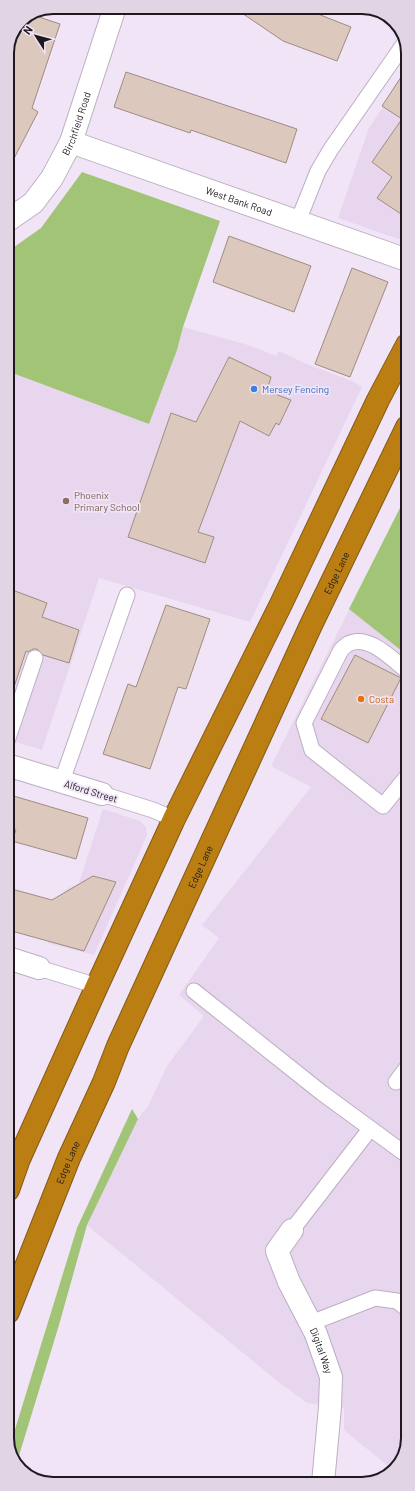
<svg xmlns="http://www.w3.org/2000/svg" width="415" height="1491" viewBox="0 0 415 1491" font-family="Barlow,sans-serif">
<rect width="100%" height="100%" fill="#f1e4f6"/>
<!-- built -->
<g fill="#e7d6ee">
<path d="M407 71V242L338 218 369 128Z"/>
<path d="M183 327 248 345 276 356 279 351 309 365 352 381 362 387 250 622 99 578 42 750 7 739V371L149 424 177 350Z"/>
<path d="M407 494 408 1439 397 1468 393 1470 344 1430V1408L307 1403 276 1380 87 1225 138 1119 148 1106 167 1066 204 1016 179 995 219 938 202 925 311 787 271 766Z"/>
<path d="M103 809 140 821 146 827 147 835 94 955 48 943 65 890 79 883Z"/>
</g>
<!-- green -->
<g fill="#a1c476">
<path d="M82 172 220 221 183 327 177 350 149 424 7 371V252L41 228Z"/>
<path d="M401 506 407 511V655L349 609Z"/>
<path d="M132 1109 138 1119 87 1225 59 1325 17 1462 9 1449 77 1228Z"/>
</g>
<!-- building -->
<g fill="#dcc8bd" stroke="#9e8c81">
<path d="M233 7H300L351 27 337 61 283 41Z"/>
<path d="M33 15 60 24 32 108 38 112 7 172V59L21 20Z"/>
<path d="M407 68V218L377 198 392 177 372 162 402 119 382 106Z"/>
<path d="M126 72 297 129 286 163 191 130 190 133 114 107Z"/>
<path d="M229 236 311 266 294 312 213 282Z"/>
<path d="M352 268 388 282 350 377 315 364Z"/>
<path d="M229 357 271 377 267 391 291 400 279 425 276 423 269 436 240 421 198 532 214 537 205 563 128 537 171 413 196 422Z"/>
<path d="M7 588 47 603 42 617 79 630 69 663 43 655 37 649H33L28 652 26 651 11 696H7Z"/>
<path d="M166 605 210 619 186 689 178 687 150 769 103 754 128 684 136 687Z"/>
<path d="M355 655 401 678 368 743 321 719Z"/>
<path d="M7 794 88 818 76 859 12 841 16 830 8 828Z"/>
<path d="M93 876 116 882 84 951 8 930V888L52 900Z"/>
</g>
<g fill="none" stroke-linecap="round" stroke-linejoin="round">
<!-- lane casing -->
<g stroke="#bbafc0" stroke-width="17">
<g id="lane">
<path d="M298 221 318 171 331 149 406 41"/>
<path d="M407 671C393 660 368 633 348 644 346 645 343 648 341 650L304 723 312 750 383 806 408 775"/>
<path d="M7 741 35 658"/>
<path d="M62 781 127 595"/>
<path d="M102 794 153 810 174 819"/>
<path d="M39 968 97 986"/>
<path d="M194 991 322 1093 408 1156"/>
<path d="M396 1082 408 1066"/>
<path d="M292 1230 370 1129"/>
<path d="M311 1323 375 1298 397 1301 408 1310"/>
</g>
</g>
<!-- street casing -->
<g stroke="#bbafc0" stroke-width="24">
<g id="street">
<path id="s1" d="M71 142 407 260"/>
<path id="s2" d="M7 221 33 203 52 178 71 142 115 7"/>
<path d="M7 765 102 794"/>
<path d="M8 958 39 968"/>
<path id="s3" d="M292 1230 277 1251 289 1282 316 1334 331 1377 330 1407 323 1483"/>
</g>
</g>
<!-- highway casing -->
<g stroke="#835b17" stroke-width="24">
<g id="highway">
<path d="M8 1190 19 1159 97 986 174 819 281 604 378 400 407 345"/>
<path id="s4" d="M8 1312 69 1158 104 1082 118 1046 311 625 407 427"/>
</g>
</g>
<!-- lane -->
<use href="#lane" stroke="#fff" stroke-width="15"/>
<!-- street -->
<use href="#street" stroke="#fff" stroke-width="22"/>
<!-- highway -->
<use href="#highway" stroke="#ba7e13" stroke-width="22"/>
</g>
<!-- markers -->
<circle fill="#3f7fe0" stroke="#f1e4f6" stroke-width="1.5" cx="254" cy="389" r="4"/>
<circle fill="#8d6e63" stroke="#f1e4f6" stroke-width="1.5" cx="66" cy="501" r="4"/>
<circle fill="#e8710a" stroke="#f1e4f6" stroke-width="1.5" cx="361" cy="699" r="4"/>
<g text-anchor="middle" dominant-baseline="central" stroke-width="3.5" stroke-linejoin="round" paint-order="stroke">
<!-- street labels -->
<g font-size="10" fill="#1d191f" stroke="#f1e4f6">
<text stroke="none"><textPath href="#s2" startOffset="123">Birchfield Road</textPath></text>
<text stroke="none"><textPath href="#s1" startOffset="178">West Bank Road</textPath></text>
<text stroke="none"><textPath href="#s4" startOffset="809">Edge Lane</textPath></text>
<text transform="translate(91 791) rotate(17)">Alford Street</text>
<text stroke="none"><textPath href="#s4" startOffset="485">Edge Lane</textPath></text>
<text stroke="none"><textPath href="#s4" startOffset="161">Edge Lane</textPath></text>
<text stroke="none"><textPath href="#s3" startOffset="135">Digital Way</textPath></text>
</g>
<!-- shop labels -->
<g font-size="10" fill="#366cbe" stroke="#f1e4f6" text-anchor="start">
<text x="262" y="389">Mersey Fencing</text>
</g>
<!-- education labels -->
<g font-size="10" fill="#785e54" stroke="#f1e4f6" text-anchor="start">
<text x="74" y="495">Phoenix<tspan x="74" dy="12">Primary School</tspan></text>
</g>
<!-- food labels -->
<g font-size="10" fill="#c56008" stroke="#f1e4f6" text-anchor="start">
<text x="369" y="699">Costa</text>
</g>
</g>
<!-- crop -->
<path d="M0 0H415V1491H0ZM53 14H362A39 39 0 0 1 401 53V1438A39 39 0 0 1 362 1477H53A39 39 0 0 1 14 1438V53A39 39 0 0 1 53 14Z" fill="#e0d4e5" fill-rule="evenodd"/>
<path fill="none" stroke="#1d191f" stroke-width="2" d="M53 14H362A39 39 0 0 1 401 53V1438A39 39 0 0 1 362 1477H53A39 39 0 0 1 14 1438V53A39 39 0 0 1 53 14Z"/>
<!-- north arrow -->
<g transform="translate(36 36) rotate(306)" stroke="#f1e4f6" stroke-width="3" paint-order="stroke">
<path d="M0-3L7 15L0 10L-7 15Z" fill="#1d191f"/>
<text y="-6" font-size="11" font-weight="bold" text-anchor="middle" fill="#1d191f">N</text>
</g>
</svg>
